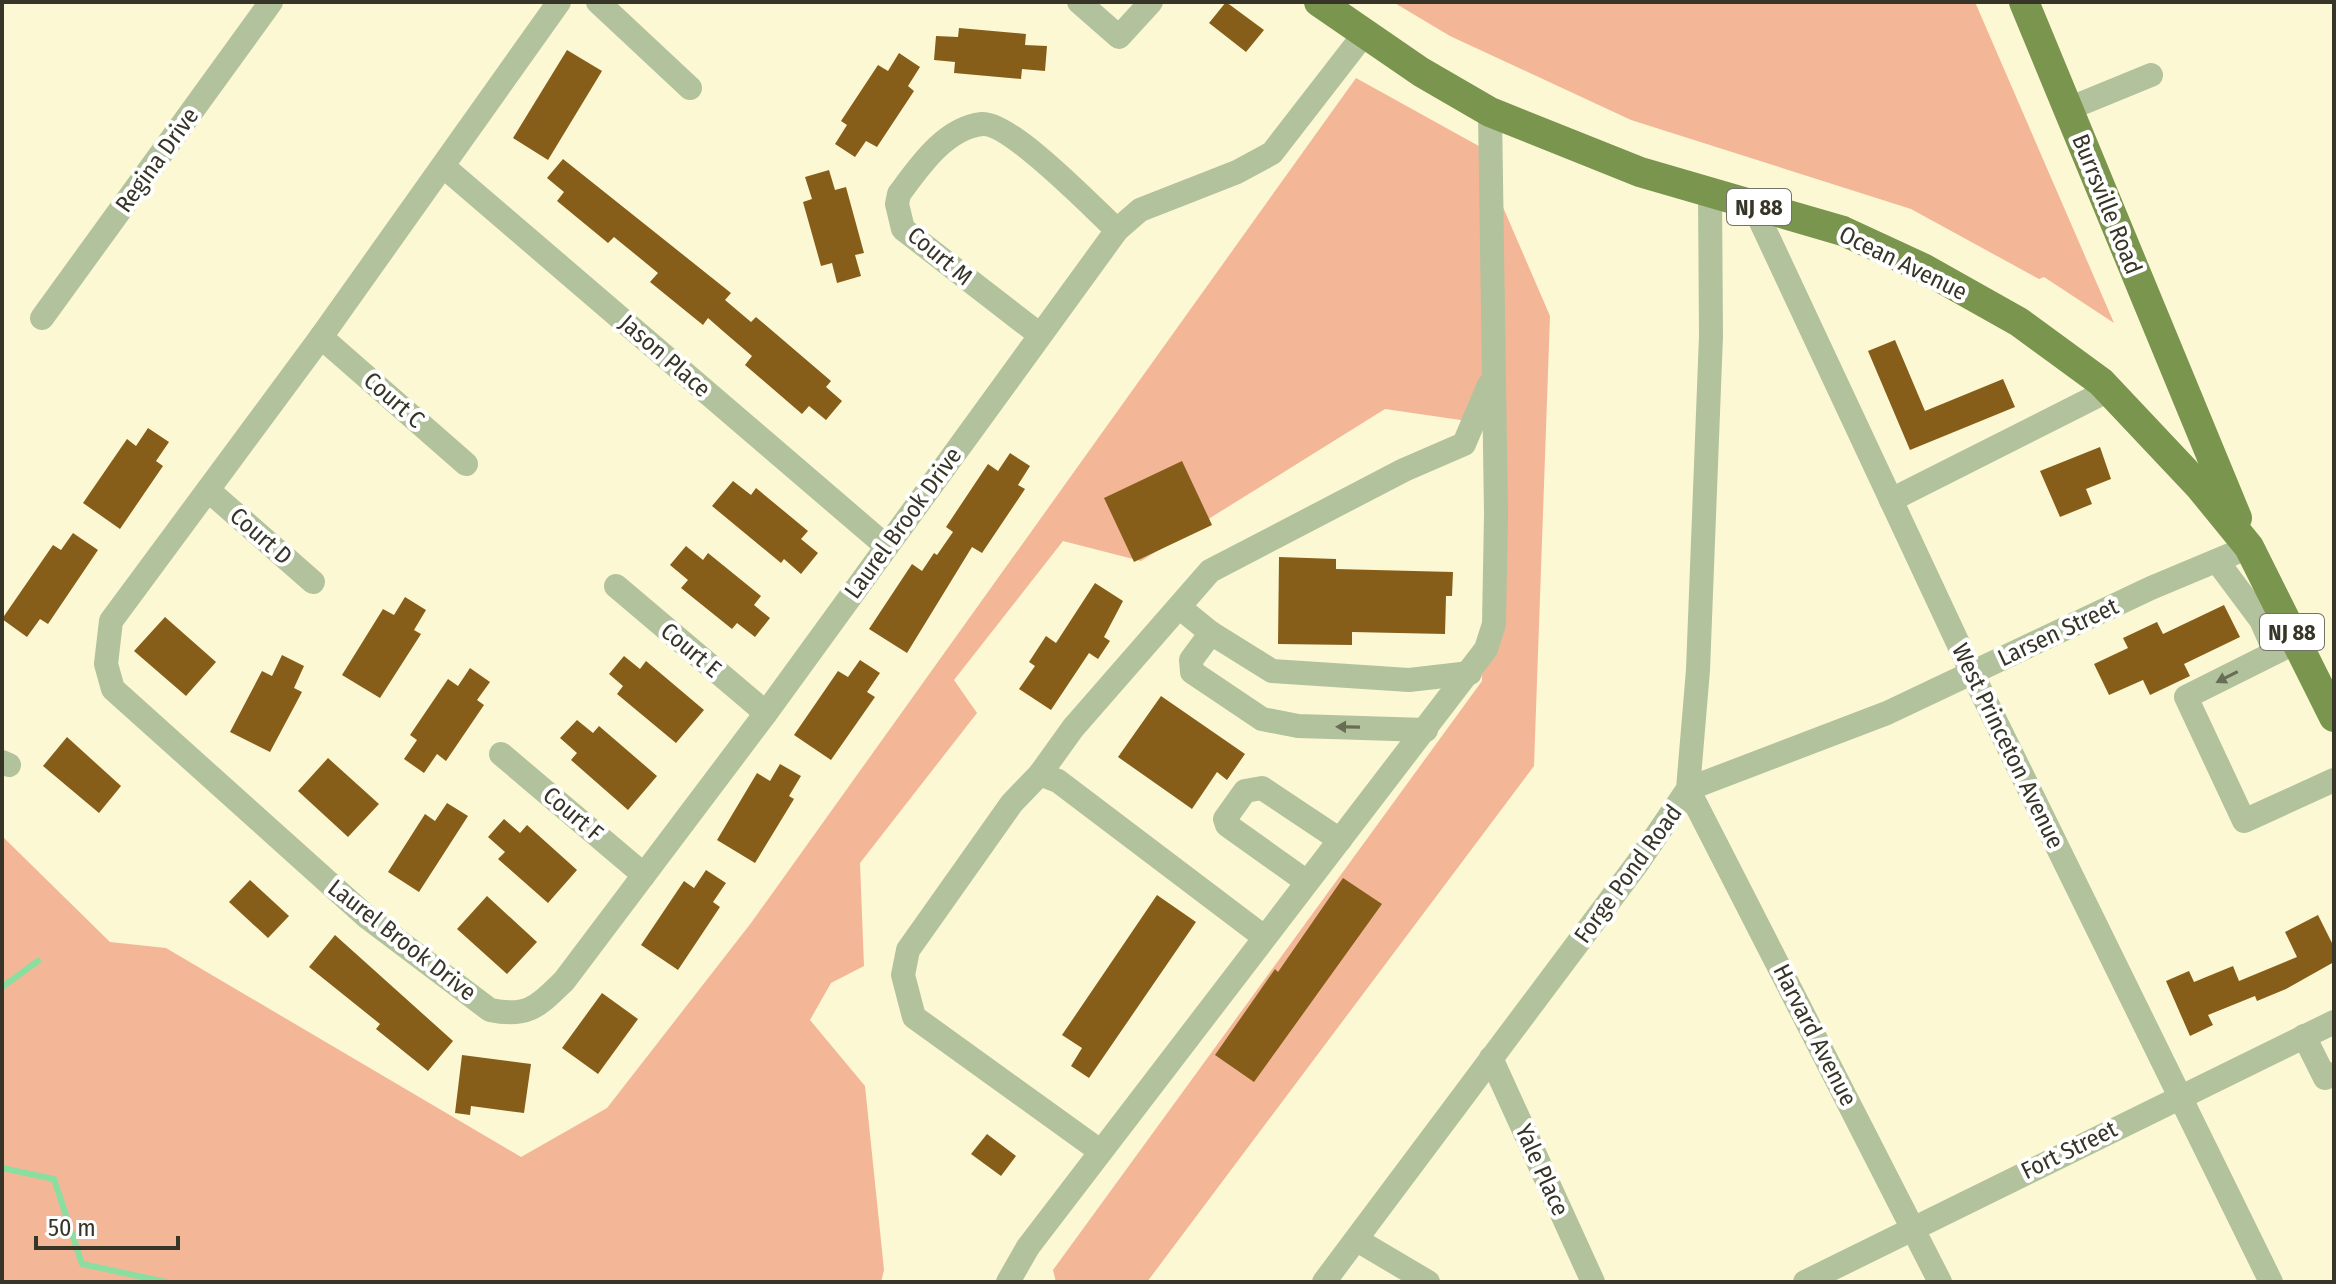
<svg xmlns="http://www.w3.org/2000/svg" width="2336" height="1284" viewBox="0 0 2336 1284" font-family="'Fira Sans Condensed',sans-serif">
<rect width="100%" height="100%" fill="#fcf8d4"/>
<!-- green -->
<g fill="#f3b797">
<path d="M1393 2H1975L2114 323 2044 277 2039 279 1911 209 1631 120 1450 36Z"/>
<path d="M1356 78 1495 155 1493 184 1550 316 1534 766 1147 1282H1056L1053 1270 1482 681 1488 424 1385 409 1141 561 1063 541 954 680 977 713 860 863 864 966 831 983 810 1020 865 1086 884 1270 881 1282H2V836L110 942 166 948 521 1157 607 1108 751 923Z"/>
</g>
<g fill="none" stroke-linecap="round" stroke-linejoin="round">
<!-- stream -->
<g stroke="#89dea0" stroke-width="6">
<path d="M2 987 38 961"/>
<path d="M2 1168 54 1179 82 1264 166 1282"/>
</g>
</g>
<!-- building -->
<g fill="#865e1a">
<path d="M1226 2 1264 30 1246 52 1209 23Z"/>
<path d="M959 28 1026 34 1025 45 1047 46 1045 71 1022 69 1021 79 954 73 955 62 934 60 936 36 958 37Z"/>
<path d="M567 50 602 71 548 160 513 138Z"/>
<path d="M899 53 920 67 908 86 914 91 877 147 866 141 855 157 835 144 847 125 841 121 878 65 888 71Z"/>
<path d="M563 159 731 293 725 300 751 322 756 317 831 381 826 387 842 401 826 420 809 406 802 414 745 365 752 356 724 332 708 318 703 325 650 282 658 273 641 259 614 237 608 243 557 201 564 192 547 178Z"/>
<path d="M829 170 835 190 846 187 864 253 855 255 861 276 837 283 832 263 821 266 803 202 812 199 805 177Z"/>
<path d="M1895 340 1925 411 2003 379 2015 407 1910 450 1868 351Z"/>
<path d="M148 428 169 442 156 461 163 466 120 529 83 503 127 439 136 446Z"/>
<path d="M2100 447 2111 479 2086 489 2092 504 2060 517 2040 471Z"/>
<path d="M1010 453 1030 466 1018 485 1025 489 982 553 972 547 907 653 869 629 912 564 922 571 934 553 937 555 953 532 946 527 988 464 998 471Z"/>
<path d="M1182 461 1212 525 1134 562 1104 498Z"/>
<path d="M733 481 751 495 756 488 808 531 801 539 818 553 801 574 784 559 781 563 712 506Z"/>
<path d="M73 533 98 550 48 624 40 619 27 637 2 619 53 545 61 550Z"/>
<path d="M686 546 703 560 708 553 761 596 754 605 770 618 755 637 737 623 732 629 681 588 688 580 670 565Z"/>
<path d="M1279 557 1336 559V569L1453 572 1452 596H1446L1445 634 1352 632V645L1278 644Z"/>
<path d="M1095 583 1123 601 1104 637 1110 641 1098 659 1089 653 1051 710 1019 689 1035 666 1029 662 1046 636 1056 643Z"/>
<path d="M405 597 426 610 414 630 421 634 380 698 342 675 383 609 394 615Z"/>
<path d="M2224 605 2240 637 2184 664 2190 676 2150 695 2143 680 2109 695 2094 664 2128 648 2123 638 2157 622 2163 634Z"/>
<path d="M165 617 216 662 186 696 134 651Z"/>
<path d="M282 655 304 666 294 688 302 692 270 752 230 732 262 671 272 676Z"/>
<path d="M624 656 640 669 646 661 704 710 676 743 617 694 623 686 609 674Z"/>
<path d="M860 660 880 673 867 692 875 697 831 760 794 735 838 671 848 677Z"/>
<path d="M470 668 490 682 477 700 484 705 446 761 437 754 424 773 404 759 417 740 410 735 448 679 458 686Z"/>
<path d="M1161 696 1245 754 1227 780 1217 772 1192 809 1118 757Z"/>
<path d="M577 720 593 733 599 726 657 776 628 810 571 760 577 753 560 738Z"/>
<path d="M67 737 121 786 99 813 43 766Z"/>
<path d="M328 758 379 804 348 837 298 791Z"/>
<path d="M780 764 801 776 789 796 794 799 755 863 717 840 757 773 770 781Z"/>
<path d="M447 803 468 816 419 892 388 872 425 814 435 821Z"/>
<path d="M504 819 520 833 527 825 577 870 548 903 498 859 505 852 488 837Z"/>
<path d="M706 870 726 883 713 902 720 907 678 970 641 945 684 881 694 888Z"/>
<path d="M1343 878 1382 904 1254 1082 1215 1055 1275 969 1278 972Z"/>
<path d="M250 880 289 916 268 938 229 902Z"/>
<path d="M1157 895 1196 922 1089 1078 1071 1066 1082 1048 1062 1035Z"/>
<path d="M487 896 537 942 507 974 457 929Z"/>
<path d="M2318 915 2334 947V962L2286 989 2257 1001 2255 996 2208 1015 2213 1025 2190 1036 2166 981 2189 971 2194 982 2233 966 2239 981 2297 957 2285 932Z"/>
<path d="M335 935 453 1041 428 1071 376 1029 380 1024 309 967Z"/>
<path d="M602 993 638 1019 598 1074 562 1048Z"/>
<path d="M462 1055 531 1064 524 1113 471 1106 470 1115 455 1113Z"/>
<path d="M987 1134 1016 1156 1001 1176 971 1154Z"/>
</g>
<g fill="none" stroke-linecap="round" stroke-linejoin="round">
<!-- minor -->
<g stroke="#b2c29d" stroke-width="24">
<path d="M559 2 321 337 111 621 106 664 113 689 368 918 490 1010C528 1018 538 1006 564 981L766 713 1117 230 1140 210 1237 172 1272 153 1365 33"/>
<path d="M598 2 690 88"/>
<path d="M1079 2 1119 37 1151 2"/>
<path d="M2068 109 2151 75"/>
<path d="M443 166 886 546"/>
<path d="M1753 205 1972 673 2271 1282"/>
<path d="M42 318 271 2"/>
<path d="M1040 335 903 229 897 204 899 194C919 167 945 128 982 124 1011 122 1093 208 1117 230"/>
<path d="M321 337 466 464"/>
<path d="M208 490 313 582"/>
<path d="M1891 500 2109 390"/>
<path d="M2217 561 2261 620 2275 652"/>
<path d="M616 586 766 713"/>
<path d="M1179 607 1211 633 1272 671 1409 680 1470 673"/>
<path d="M1211 633 1191 660 1192 672 1262 719 1298 726 1426 730"/>
<path d="M2296 642 2186 697 2244 821 2334 780"/>
<path d="M501 754 644 875"/>
<path d="M2 762 9 765"/>
<path d="M1040 774 1073 728 1210 571 1404 470 1464 444 1489 385"/>
<path d="M1307 882 1227 825 1225 819 1245 791 1262 788 1340 840"/>
<path d="M2304 1036 2325 1078 2334 1074"/>
<path d="M1491 1058 1593 1282"/>
<path d="M1100 1151 914 1017 903 975 908 950 1012 803 1040 774 1058 781 1264 937"/>
<path d="M1357 1240 1428 1282"/>
<path d="M1008 1282 1028 1247 1486 649 1494 624 1496 514 1490 112"/>
<path d="M1324 1282 1637 864 1688 789 1698 670 1711 336 1710 193"/>
<path d="M1805 1282 2334 1022"/>
<path d="M1940 1282 1688 789 1887 713 2151 588 2249 547"/>
</g>
<!-- major -->
<g stroke="#7a954e" stroke-width="30">
<path d="M1319 2 1421 72 1490 112 1640 172 1843 231 1923 268 2019 322 2101 382 2200 487 2249 547 2334 717"/>
<path d="M2024 2 2237 518"/>
</g>
</g>
<!-- one-way arrows -->
<defs><path id="oneway-solid" d="M-6-.8H1V-3.2L6.5 0L1 3.2V.8H-6Z" transform="scale(2)"/></defs>
<g fill="#686d56">
<use href="#oneway-solid" transform="translate(2227 677) rotate(153)"/>
<use href="#oneway-solid" transform="translate(1348 727) rotate(-179)"/>
</g>
<g text-anchor="middle" dominant-baseline="central" stroke-width="8" stroke-linejoin="round" paint-order="stroke">
<!-- shield labels -->
<g fill="#fff" stroke="#737268" stroke-width="2">
<rect x="1727" y="189" width="64" height="36" rx="6"/>
<rect x="2260" y="614" width="64" height="36" rx="6"/>
</g>
<g font-size="22" font-weight="bold" fill="#373527">
<text x="1759" y="207">NJ 88</text>
<text x="2292" y="632">NJ 88</text>
</g>
<!-- street labels -->
<g font-size="24" fill="#373527" stroke="#fff">
<text transform="translate(157 160) rotate(-54)">Regina Drive</text>
<text transform="translate(2107 204) rotate(68)">Burrsville Road</text>
<text transform="translate(940 256) rotate(40)">Court M</text>
<text transform="translate(1903 263) rotate(26)">Ocean Avenue</text>
<text transform="translate(665 356) rotate(41)">Jason Place</text>
<text transform="translate(394 400) rotate(41)">Court C</text>
<text transform="translate(903 523) rotate(-54)">Laurel Brook Drive</text>
<text transform="translate(261 536) rotate(41)">Court D</text>
<text transform="translate(2058 632) rotate(-25)">Larsen Street</text>
<text transform="translate(691 650) rotate(40)">Court E</text>
<text transform="translate(2008 746) rotate(64)">West Princeton Avenue</text>
<text transform="translate(573 814) rotate(40)">Court F</text>
<text transform="translate(1628 874) rotate(-54)">Forge Pond Road</text>
<text transform="translate(402 940) rotate(38)">Laurel Brook Drive</text>
<text transform="translate(1815 1035) rotate(63)">Harvard Avenue</text>
<text transform="translate(2069 1150) rotate(-26)">Fort Street</text>
<text transform="translate(1542 1170) rotate(66)">Yale Place</text>
</g>
</g>
<!-- border -->
<rect width="2336" height="1284" fill="none" stroke="#373527" stroke-width="8"/>
<!-- scale -->
<path d="M36 1236v12h142v-12" fill="none" stroke="#373527" stroke-width="4"/>
<text x="48" y="1236" font-size="24" fill="#373527" stroke="#ffffff" stroke-width="6" paint-order="stroke">50 m</text>
</svg>
